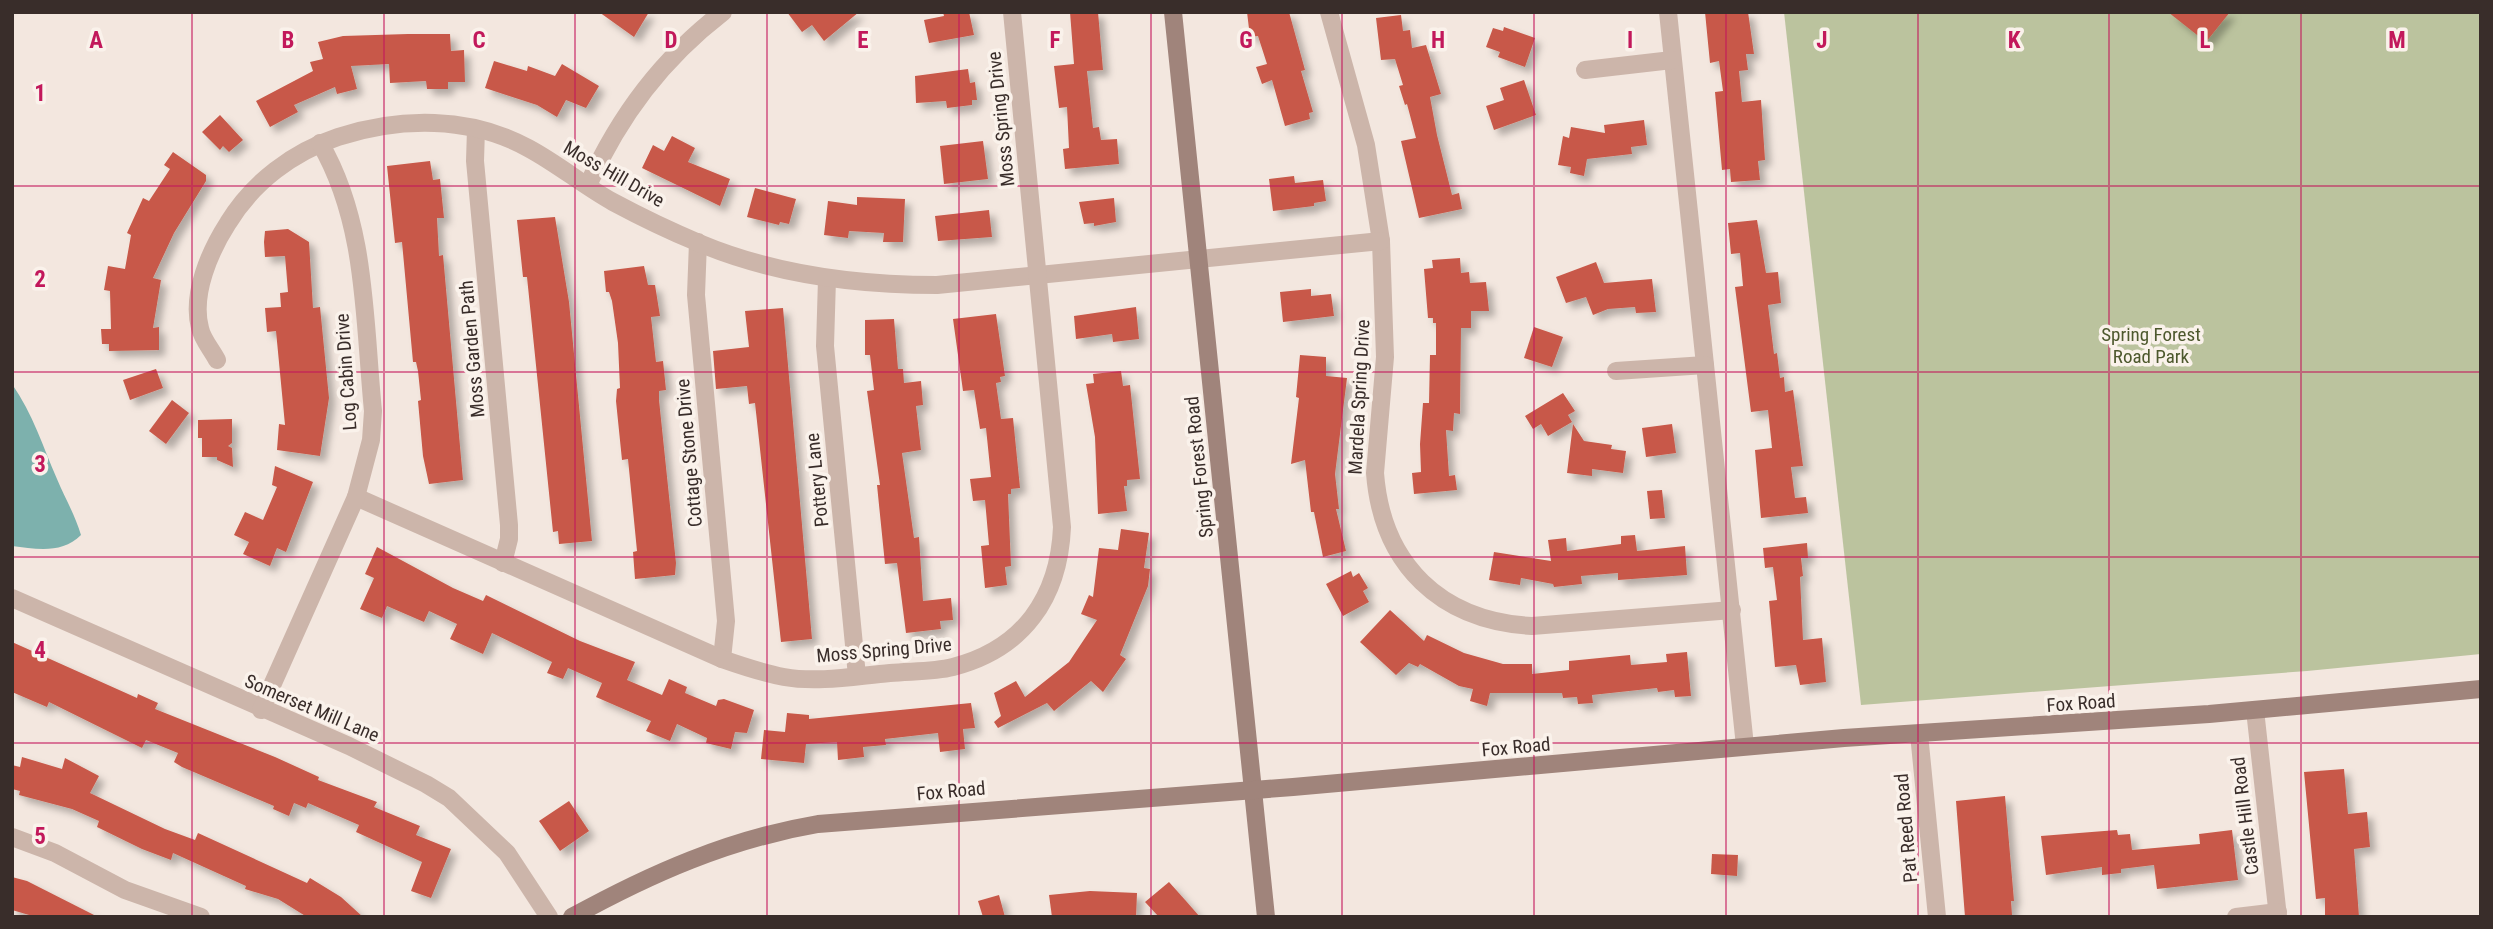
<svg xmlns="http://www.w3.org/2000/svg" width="2493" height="929" viewBox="0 0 2493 929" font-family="'Roboto Condensed',sans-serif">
<defs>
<filter id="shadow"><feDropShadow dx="6" dy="6" stdDeviation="3.5" flood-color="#0004"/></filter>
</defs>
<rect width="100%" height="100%" fill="#f3e7df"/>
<!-- green -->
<path fill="#bbc39e" d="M1784 12H2481V654L2307 671 1861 705Z"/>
<!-- water -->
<path fill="#7db1ad" d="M12 384C33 414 43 447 57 479 65 498 75 515 81 535 62 554 37 549 12 546Z"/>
<!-- building -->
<g fill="#c85848" filter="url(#shadow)">
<path d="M599 12H649L634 37Z"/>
<path d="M787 12H859L824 41 812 25 802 32Z"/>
<path d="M943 12H969L974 35 929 43 924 20 944 16Z"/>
<path d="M1070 12H1098L1103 70 1087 71 1093 128 1099 127 1101 140 1117 139 1119 164 1065 169 1063 149 1069 148 1067 107 1059 108 1054 66 1074 64Z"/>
<path d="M1247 12H1289L1305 70 1301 71 1313 112 1309 113 1310 119 1285 126 1272 80 1262 84 1256 67 1267 64 1258 36 1250 37Z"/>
<path d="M1705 12H1748L1754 54H1746L1748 70 1739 71 1742 102 1761 100 1765 160 1758 161 1760 180 1731 182 1730 169 1722 170 1715 92 1723 91 1719 61 1710 63Z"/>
<path d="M2168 12H2230L2206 42Z"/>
<path d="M1401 15 1403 31 1410 30 1412 48 1426 45 1441 94 1430 97 1437 135 1452 195 1459 193 1462 209 1419 218 1401 141 1416 138 1407 104 1405 105 1399 86 1403 85 1395 59 1381 60 1376 18Z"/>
<path d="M1504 27 1535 38 1525 67 1498 57 1500 52 1486 47 1493 28 1503 31Z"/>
<path d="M408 34H450L451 51 464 50 465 82H448V89H427L426 81 390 83 389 64 351 66 357 89 337 94 335 87 294 105 298 112 270 127 256 101 313 71 310 62 323 59 318 42 343 36Z"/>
<path d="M494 61 527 71 528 66 555 76 562 64 599 86 586 108 566 100 557 117 537 105 485 88Z"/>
<path d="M968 69 970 83 975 82 977 100H972V105L947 108 946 101 916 103 915 76Z"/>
<path d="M1524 80 1536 115 1494 130 1486 106 1504 100 1500 88Z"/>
<path d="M220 115 243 140 229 152 223 146 220 150 202 132Z"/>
<path d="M1644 120 1647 145 1631 147 1632 154 1587 159 1584 176 1570 173 1571 167 1558 165 1563 136 1569 138 1571 127 1605 133 1604 125Z"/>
<path d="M672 136 695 148 688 162 730 179 720 206 642 168 653 145 664 151Z"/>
<path d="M983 141 988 179 944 184 940 146Z"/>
<path d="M173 152 206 175V181L174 233 153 278 161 280 153 328 159 327V350L109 351V344H102L101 329H111L110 291 104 290 108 266 125 269 131 235 127 233 143 198 149 201 170 169 164 165Z"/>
<path d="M430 161 433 180 440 179 444 218H437L439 256 443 255 463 480 429 484 423 456 418 401 421 400 418 371 416 362H413L402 242 395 243 387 166Z"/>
<path d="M1294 176 1295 183 1323 180 1326 201 1314 203V206L1273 211 1269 179Z"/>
<path d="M755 188 796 199 789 224 780 222 779 225 747 217Z"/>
<path d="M857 197 905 199 903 242H883L884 233 849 231 848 238 824 235 828 201 857 205Z"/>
<path d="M1114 198 1116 222 1094 226V223L1084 224 1079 202Z"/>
<path d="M989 210 992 237 938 241 935 216Z"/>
<path d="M555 217 569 302 592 541 559 544 558 531 553 532 527 277H523L517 220Z"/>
<path d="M1757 220 1766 273 1778 272 1781 303 1768 305 1774 354 1777 353 1780 378 1784 377 1785 392 1793 390 1803 466 1791 467 1795 498 1806 497 1808 513 1761 518 1755 450 1772 448 1768 410 1751 412 1735 287 1743 286 1740 253 1731 254 1728 223Z"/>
<path d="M288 229 309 242 313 308 320 307 329 398 320 456 277 450 279 424 285 425 276 331 267 332 265 308 281 307 280 293 288 292 285 256 265 257 264 242 265 231Z"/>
<path d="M1460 258 1461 273 1469 272 1470 283 1486 282 1489 311H1471V328H1461L1460 414 1454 413 1453 431 1446 430 1449 476 1455 475 1457 490 1414 494 1412 473 1421 472 1420 444 1423 403H1429L1430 355H1436V323H1433V318H1428L1424 269 1433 268 1432 260Z"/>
<path d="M1596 262 1604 283 1652 279 1656 312 1636 313 1635 307 1608 309 1593 315 1586 297 1566 303 1556 277Z"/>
<path d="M644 266 648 285H655L660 316 651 317 656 362 663 361 666 390 659 391V400L676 563 675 575 635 579 633 552 637 551 628 459 622 460 616 401 617 389 620 388 618 343 612 301 609 292H606L604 271Z"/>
<path d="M1311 289V296L1331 294 1334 316 1283 322 1280 292Z"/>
<path d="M1136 307 1139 339 1113 342 1112 334 1076 339 1074 316Z"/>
<path d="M783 308 812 639 781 642 755 403 749 404 747 386 716 389 713 351 749 347 745 311Z"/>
<path d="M996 314 1005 376 1000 377 1001 382 996 383 1001 419 1013 418 1020 488 1011 489V494H1008L1011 566 1005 567 1007 585 985 588 981 546 989 545 985 500 973 501 970 479 991 477 986 428 980 429 974 390 963 391 953 319Z"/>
<path d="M894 319 898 369H903L904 383 921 381 923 405 916 406 921 450 902 453 914 538 919 537 923 601 951 598 953 620 940 621 941 629 906 633 897 563 885 564 877 485H880L867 391 874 390 870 355H865V320Z"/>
<path d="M1534 327 1563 337 1552 367 1524 358Z"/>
<path d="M1300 355 1326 357V376L1347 378 1335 474 1339 509H1336L1346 551 1323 557 1314 512H1311L1305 460 1291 464 1299 398 1296 397Z"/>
<path d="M156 369 163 388 130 400 123 380Z"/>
<path d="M1121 371 1123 386 1130 385 1140 479 1127 480V486H1124L1127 511 1098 514 1095 437 1086 384 1094 383 1093 374Z"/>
<path d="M1563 393 1575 411 1568 415 1572 422 1548 436 1541 424 1533 429 1525 416Z"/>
<path d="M172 400 189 413 166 444 149 431Z"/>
<path d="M232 419V443L228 446 232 448 233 467 217 460V457H202V438H198V420Z"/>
<path d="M1573 424 1584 441 1612 445 1611 449 1626 451 1623 473 1592 469V476L1567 473Z"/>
<path d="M1672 424 1676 453 1646 457 1642 428Z"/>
<path d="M275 466 313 482 286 552 277 548 270 566 243 554 249 542 234 535 245 512 263 520 277 487 272 485Z"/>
<path d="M1662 490 1665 518 1650 519 1647 491Z"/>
<path d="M1121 529 1149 533 1144 568 1150 569 1148 586 1120 655 1126 659 1103 692 1091 681 1054 711 1047 703 998 728 994 722 1001 716 994 693 1016 681 1025 697 1069 662 1097 620 1081 614 1089 595 1093 597 1099 548 1118 550Z"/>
<path d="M1635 535 1637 551 1685 546 1687 575 1618 580V573L1581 576 1582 584 1554 587 1553 584 1521 578 1520 585 1489 580 1494 552 1551 561 1548 540 1566 538 1567 551 1621 544V536Z"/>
<path d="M1807 543 1808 558H1801L1803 576 1800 577 1803 640 1822 638 1826 682 1800 685 1796 665 1775 667 1769 601 1777 600 1773 567 1765 568 1763 548Z"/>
<path d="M377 547 453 588 483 601 486 595 580 641 635 662 627 680 662 695 669 679 687 687 685 693 716 706 718 700 724 699 754 710 747 733 735 732 731 749 706 743 707 738 677 724 670 741 646 731 651 721 596 697 602 683 568 668 563 679 547 673 552 662 492 633 483 654 450 639 457 624 429 611 424 622 387 606 382 618 360 609 374 578 365 574Z"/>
<path d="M1351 571 1353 577 1359 573 1368 588 1363 591 1369 602 1343 616 1326 584Z"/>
<path d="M1390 610 1424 641 1427 635 1464 653 1503 664H1532V674L1569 670V661L1630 655 1631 665 1667 662 1666 654 1687 652 1691 696 1675 697 1674 690 1658 692 1657 688 1592 695 1593 703 1578 704 1577 697 1563 698 1562 693H1490L1487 706 1470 701 1473 689 1459 686 1420 664 1418 667 1409 663 1396 675 1360 642Z"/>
<path d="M12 642 137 698 138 694 158 703 155 709 275 757 319 777 318 780 377 802 374 807 420 826 416 835 451 849 431 898 411 891 422 862 356 832 359 825 308 803 306 808 294 803 289 816 273 809 274 806 182 767 174 762 178 753 146 740 142 748 49 702 47 707 12 692Z"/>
<path d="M971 703 975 728 963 729 965 749 940 752 938 733 885 739 886 745 863 747 864 757 838 760 837 742 806 744 804 763 761 759 764 730 785 732 787 713 809 715V719Z"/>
<path d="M22 757 62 769 65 758 99 776 90 793 165 829 195 840 198 833 307 883 310 878 341 897 363 917H307L278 899 245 889 246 886 173 853 171 860 142 849 97 827 99 821 72 809 19 795 20 791 12 789V765L20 767Z"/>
<path d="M2344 769 2348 814 2367 812 2370 847 2354 849 2359 917H2325V898L2316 899 2304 772Z"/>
<path d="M2005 796 2014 901H2011L2012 915 1965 917 1956 801Z"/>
<path d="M569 801 589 831 560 851 539 821Z"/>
<path d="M2117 830 2118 835 2130 834 2132 850 2200 844 2199 834 2232 830 2238 880 2157 889 2154 865 2121 869V873L2102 875V867L2046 875 2041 836Z"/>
<path d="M1712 854 1738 855 1737 876 1711 874Z"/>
<path d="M12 877 27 881 98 917H36L12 910Z"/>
<path d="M1169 882 1186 901 1200 917H1159L1145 902Z"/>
<path d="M1090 891 1137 893 1136 917H1052L1049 895Z"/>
<path d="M999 895 1005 917H983L978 901Z"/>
</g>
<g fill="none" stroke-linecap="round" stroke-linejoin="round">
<!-- street -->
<g stroke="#ccb5aa" stroke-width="18">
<path d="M1329 12 1366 145 1381 241 1385 357 1375 473C1382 565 1441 621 1532 626L1732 610"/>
<path d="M1668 12 1745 746"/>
<path d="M1585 70 1672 60"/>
<path d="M476 129 475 161 509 525V539L503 563"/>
<path d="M588 185C620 115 662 59 723 12"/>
<path d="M698 242 696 295 726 621 722 659"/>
<path d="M827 279 825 346 857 676"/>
<path d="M217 360C212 350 202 339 200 328 191 294 210 251 228 223 253 182 293 152 338 137 400 117 470 116 528 148 558 164 584 186 613 202 641 217 670 231 699 243 775 275 856 285 937 285L1381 241"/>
<path d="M1616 371 1705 365"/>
<path d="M356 497 722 659C742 666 763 673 784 677 818 683 855 676 890 673 910 671 933 672 953 667 1023 649 1059 598 1062 527L1012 12"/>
<path d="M12 598 349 746 426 784 449 798 507 853 549 917"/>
<path d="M261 710 356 497 371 440 373 411C364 321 367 223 320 143"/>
<path d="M2255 710 2278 917"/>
<path d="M1919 734 1937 917"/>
<path d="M12 837 55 853 125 890 201 917"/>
<path d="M2236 917 2278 912"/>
</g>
<!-- secondary -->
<g stroke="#a0847b" stroke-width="18">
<path d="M1173 12 1266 917"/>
<path d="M572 917C650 874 729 839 818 824L1293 787 1844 738 2209 714 2481 689"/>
</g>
</g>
<!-- grid -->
<path fill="none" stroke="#c2185b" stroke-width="2" stroke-opacity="0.55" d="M192 12V917M384 12V917M575 12V917M767 12V917M959 12V917M1151 12V917M1342 12V917M1534 12V917M1726 12V917M1918 12V917M2109 12V917M2301 12V917M12 186H2481M12 372H2481M12 557H2481M12 743H2481"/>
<g text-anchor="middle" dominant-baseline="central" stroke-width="7" stroke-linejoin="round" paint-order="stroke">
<!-- street labels -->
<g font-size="19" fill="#392d2a" stroke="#faf2eb">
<text transform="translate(1001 119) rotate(-96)">Moss Spring Drive</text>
<text transform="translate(614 174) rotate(30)">Moss Hill Drive</text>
<text transform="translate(472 349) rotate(-95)">Moss Garden Path</text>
<text transform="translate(346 372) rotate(-94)">Log Cabin Drive</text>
<text transform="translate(1359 397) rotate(-87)">Mardela Spring Drive</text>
<text transform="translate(689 453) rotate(-95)">Cottage Stone Drive</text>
<text transform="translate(1199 467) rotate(-96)">Spring Forest Road</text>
<text transform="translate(817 480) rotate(-96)">Pottery Lane</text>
<text transform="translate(884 650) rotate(-5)">Moss Spring Drive</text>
<text transform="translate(2081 703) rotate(-4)">Fox Road</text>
<text transform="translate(312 708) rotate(23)">Somerset Mill Lane</text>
<text transform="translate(1516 747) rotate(-5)">Fox Road</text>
<text transform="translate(951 791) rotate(-5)">Fox Road</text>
<text transform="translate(2245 816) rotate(-97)">Castle Hill Road</text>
<text transform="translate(1906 828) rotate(-95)">Pat Reed Road</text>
</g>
<!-- park labels -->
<g font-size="19" fill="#4d582d" stroke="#faf2eb">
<text x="2151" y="334">Spring Forest<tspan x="2151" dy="22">Road Park</tspan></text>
</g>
</g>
<g font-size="23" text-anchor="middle" font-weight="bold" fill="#c2185b" stroke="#faf2eb" stroke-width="7" stroke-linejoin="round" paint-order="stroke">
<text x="96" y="48">A</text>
<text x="288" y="48">B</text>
<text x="479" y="48">C</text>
<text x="671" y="48">D</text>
<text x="863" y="48">E</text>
<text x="1055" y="48">F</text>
<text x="1246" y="48">G</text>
<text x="1438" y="48">H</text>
<text x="1630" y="48">I</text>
<text x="1822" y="48">J</text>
<text x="2014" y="48">K</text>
<text x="2205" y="48">L</text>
<text x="2397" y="48">M</text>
<text x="40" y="101">1</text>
<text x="40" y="287">2</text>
<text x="40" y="472">3</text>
<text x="40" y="658">4</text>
<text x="40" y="844">5</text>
</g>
<!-- border -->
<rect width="2493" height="929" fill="none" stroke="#392d2a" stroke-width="28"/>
</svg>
